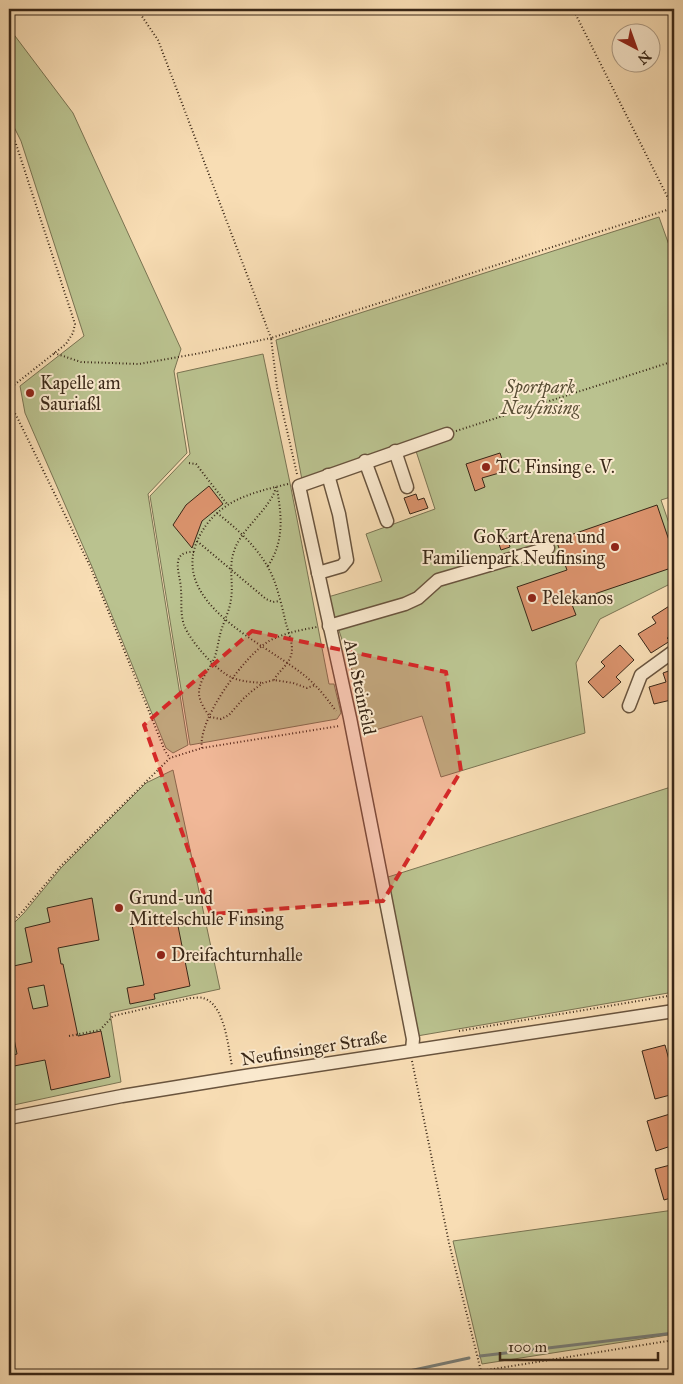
<svg xmlns="http://www.w3.org/2000/svg" width="683" height="1384" viewBox="0 0 683 1384" font-family="'IM FELL Great Primer',serif">
<rect width="100%" height="100%" fill="#f8ddb4"/>
<filter id="stains"><feTurbulence type="fractalNoise" baseFrequency=".004" numOctaves="4"/><feColorMatrix values="0 0 0 0 .2 0 0 0 0 .09 0 0 0 0 .02 0 0 0 .5 -.17"/></filter>
<radialGradient id="worn" r=".72"><stop offset=".6" stop-color="#630" stop-opacity="0"/><stop offset="1" stop-color="#630" stop-opacity=".3"/></radialGradient>
<!-- green -->
<g fill="#bac28f" stroke="#7a7453">
<path d="M9 28 73 113 181 349 174 371 187 453 148 494 188 745 173 753 166 748 93 569 25 413 20 386 84 336 21 141 9 117Z"/>
<path d="M659 217 674 259V496L661 500 674 538V582L600 619 576 663 585 733 441 777 422 716 372 731 328 597 382 581 366 534 435 509 413 442 302 480 276 340Z"/>
<path d="M263 354 290 483 329 684H334L341 713 337 719 190 745 150 496 190 454 177 373Z"/>
<path d="M173 770 220 989 110 1013 121 1082 9 1106V928L24 913 61 868 146 783Z"/>
<path d="M674 786V992L417 1036 385 878Z"/>
<path d="M674 1210V1334L482 1364 453 1241Z"/>
</g>
<g fill="none" stroke-linecap="round" stroke-linejoin="round">
<!-- stream -->
<g stroke="#797e78" stroke-width="3">
<path d="M480 1356 674 1333"/>
<path d="M391 1375 469 1358"/>
</g>
</g>
<!-- building -->
<g fill="#db936d" stroke="#392717" fill-rule="evenodd">
<path d="M500 453 506 471 482 478 485 487 475 491 466 464Z"/>
<path d="M209 486 223 504 202 521 192 548 173 525 186 505Z"/>
<path d="M416 494 418 500 424 498 428 508 410 514 404 498Z"/>
<path d="M657 505 674 555V567L571 602 576 615 532 631 517 587 567 570 556 540Z"/>
<path d="M507 538 510 547 501 550 498 541Z"/>
<path d="M674 603V634L667 638 670 641 651 653 638 634 656 623 652 617Z"/>
<path d="M620 645 634 660 616 677 621 682 603 698 588 682 605 666 601 662Z"/>
<path d="M674 669V704H672L671 700 654 704 649 687 666 682 663 673Z"/>
<path d="M92 898 99 940 58 948 61 964H63L78 1036 101 1031 110 1077 51 1090 45 1060 9 1067V1056L17 1054 9 1013V967L32 962 25 928 50 922 47 908ZM44 985 48 1006 33 1009 28 988Z"/>
<path d="M176 916 190 986 154 994 155 999 130 1004 127 988 144 985 132 925Z"/>
<path d="M665 1045 672 1071 674 1070V1094L655 1099 642 1051Z"/>
<path d="M670 1114 674 1129V1145L656 1151 647 1121Z"/>
<path d="M674 1164V1197L664 1200 655 1169Z"/>
</g>
<g fill="none" stroke-linecap="round" stroke-linejoin="round">
<!-- minor casing -->
<g stroke="#69543e" stroke-width="15">
<g id="minor">
<path d="M395 451 407 487"/>
<path d="M365 461 387 521"/>
<path d="M318 573 342 566 347 560 339 514 328 475"/>
<path d="M329 626 405 604 418 598 438 580 548 548"/>
<path d="M629 706 641 675 674 651"/>
<path d="M412 1050 413 1039 350 718 299 486 447 434"/>
<path d="M9 1118 122 1096 239 1077 674 1011"/>
</g>
</g>
<!-- path -->
<g stroke="#392717" stroke-width="2" stroke-dasharray="1 2.5" stroke-linecap="butt">
<path d="M9 128 16 144 75 324 73 333 66 344 9 389"/>
<path d="M54 353 81 362 139 364 201 353 271 338 158 40 137 9"/>
<path d="M9 405 16 415 90 566 165 751 170 758"/>
<path d="M456 431 674 361"/>
<path d="M189 463 196 464 227 504"/>
<path d="M297 474 277 387 271 338 673 208 573 9"/>
<path d="M288 484C250 493 216 501 198 539 169 602 261 642 300 672 314 682 326 697 336 711"/>
<path d="M276 487C272 506 245 526 236 546 227 566 234 581 231 599 230 609 225 619 222 628 218 639 218 651 213 661 208 671 199 681 199 693 199 701 205 710 210 717L221 719 229 715 243 699 252 691 263 683 274 680 293 683 307 688 315 685"/>
<path d="M217 513C240 531 263 552 274 580 279 594 283 610 286 624 289 633 295 649 290 658 287 666 278 672 274 680"/>
<path d="M197 541 266 599 273 602 280 601"/>
<path d="M194 552C168 551 181 575 181 590 182 602 180 613 184 625 190 641 217 672 233 678 243 682 253 682 263 683"/>
<path d="M268 566C284 542 282 517 277 489"/>
<path d="M202 748C197 720 245 655 269 641 284 633 301 630 317 627"/>
<path d="M9 925 23 911 60 867 170 758 202 748 339 726"/>
<path d="M459 1031 674 995"/>
<path d="M69 1036 100 1030 113 1016 191 998C195 998 200 997 203 998 225 1004 228 1047 232 1066"/>
<path d="M412 1061 449 1243 481 1371"/>
<path d="M456 1375 674 1340"/>
</g>
<!-- minor -->
<use href="#minor" stroke="#fae9ce" stroke-width="12"/>
</g>
<!-- marked area -->
<path fill="#d62828" fill-opacity="0.2" stroke="#d62828" stroke-width="4" stroke-dasharray="10 6" stroke-linejoin="round" d="M252 631 446 672 461 771 383 901 211 914 144 725Z"/>
<!-- markers -->
<g fill="#8f2418" stroke="#fae9ce" stroke-width="2">
<circle cx="30" cy="393" r="5"/>
<circle cx="486" cy="467" r="5"/>
<circle cx="615" cy="547" r="5"/>
<circle cx="532" cy="598" r="5"/>
<circle cx="119" cy="908" r="5"/>
<circle cx="161" cy="955" r="5"/>
</g>
<g text-anchor="middle" dominant-baseline="central" stroke-width="4" stroke-linejoin="round" paint-order="stroke">
<!-- poi labels -->
<g font-size="18" fill="#392717" stroke="#fae9ce" text-anchor="start">
<text x="40" y="383">Kapelle am<tspan x="40" dy="21">Sauriaßl</tspan></text>
<text x="496" y="467">TC Finsing e. V.</text>
<text x="605" y="537" text-anchor="end">GoKartArena und<tspan x="605" dy="21">Familienpark Neufinsing</tspan></text>
<text x="542" y="598">Pelekanos</text>
<text x="129" y="898">Grund-und<tspan x="129" dy="21">Mittelschule Finsing</tspan></text>
<text x="171" y="955">Dreifachturnhalle</text>
</g>
<!-- park labels -->
<g font-size="18" font-style="italic" fill="#594e35" stroke="#fae9ce">
<text x="540" y="387">Sportpark<tspan x="540" dy="21">Neufinsing</tspan></text>
</g>
<!-- street labels -->
<g font-size="18" fill="#392717" stroke="#fae9ce">
<text transform="translate(360 687) rotate(78)">Am Steinfeld</text>
<text transform="translate(314 1048) rotate(-9)">Neufinsinger Straße</text>
</g>
</g>
<!-- margin -->
<rect width="683" height="1384" fill="none" stroke="#f8ddb4" stroke-width="30"/>
<rect x="10" y="10" width="663" height="1364" fill="none" stroke="#392717" stroke-width="2.5"/>
<rect x="15" y="15" width="653" height="1354" fill="none" stroke="#392717"/>
<!-- north arrow -->
<g transform="translate(636 48) rotate(139)"><circle r="24" fill="#fae9ce" stroke="#ad9b85"/>
<path d="M0-4L9 19L0 12L-9 19Z" fill="#8f2418"/>
<text y="-8" font-size="14" font-weight="bold" text-anchor="middle" fill="#392717">N</text>
</g>
<!-- scale -->
<path d="M500 1352v8h158v-8" fill="none" stroke="#392717" stroke-width="2.5"/>
<text x="508" y="1352" font-size="15" fill="#392717" stroke="#fae9ce" stroke-width="4" paint-order="stroke">100 m</text>
<rect width="100%" height="100%" filter="url(#stains)"/>
<rect width="100%" height="100%" fill="url(#worn)"/>
</svg>
